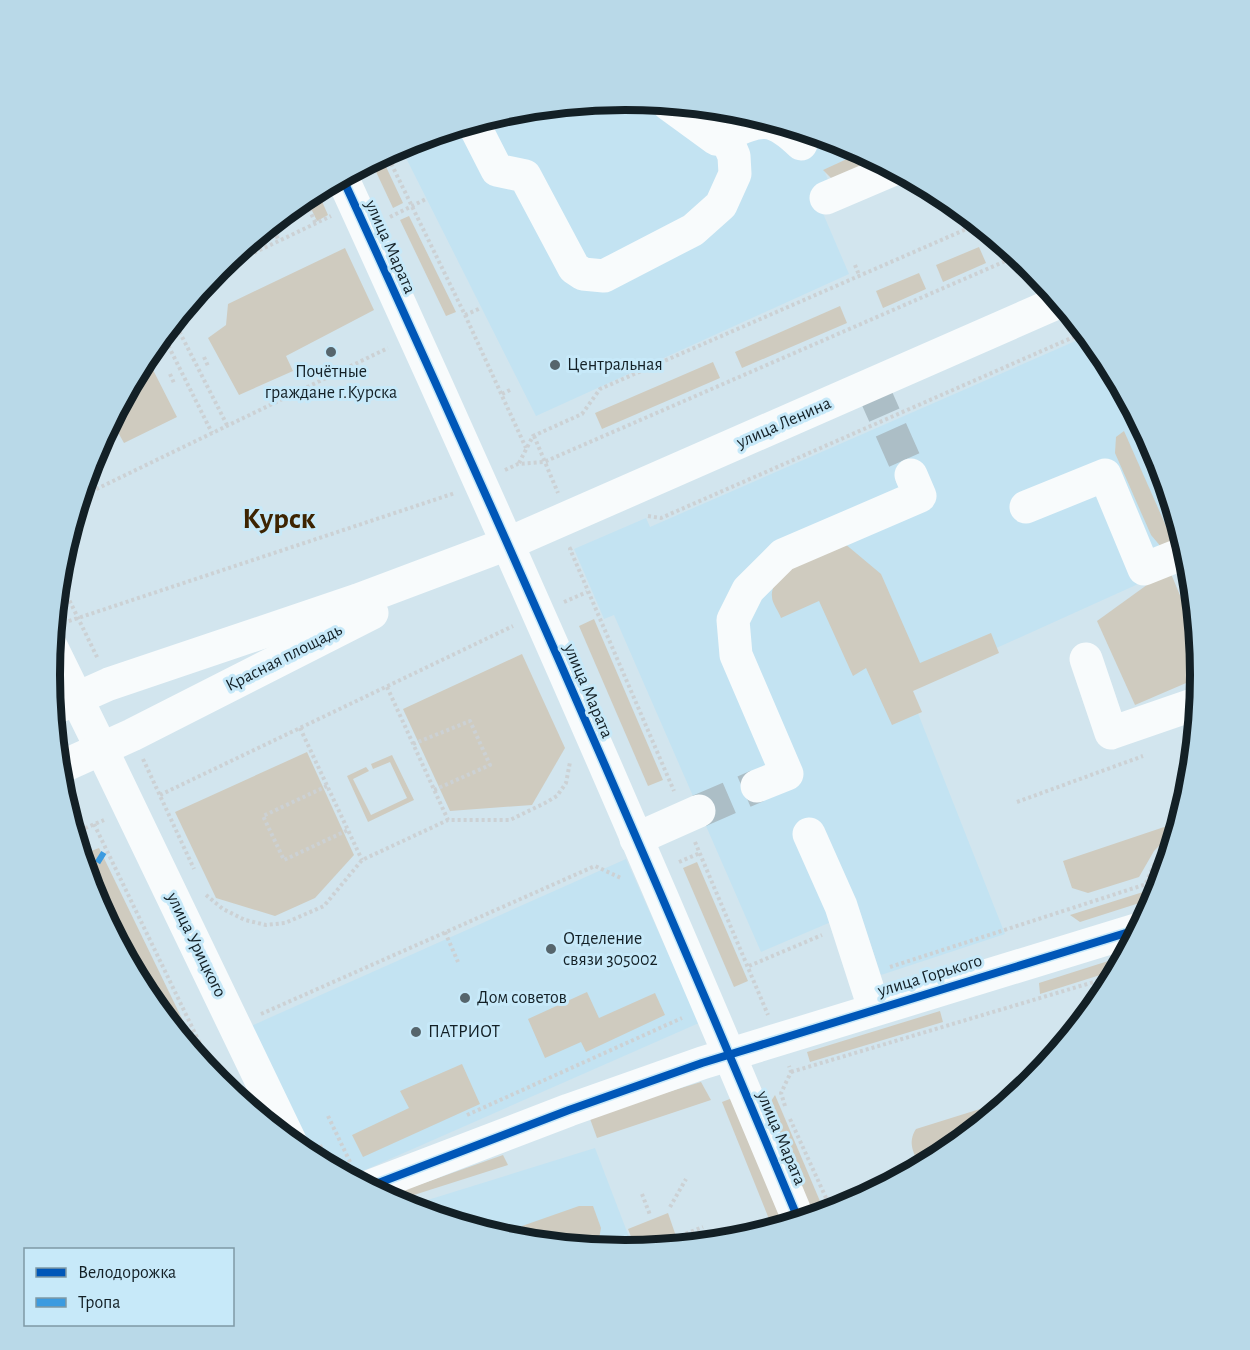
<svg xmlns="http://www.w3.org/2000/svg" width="1250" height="1350" viewBox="0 0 1250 1350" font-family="'Alegreya Sans',sans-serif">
<rect width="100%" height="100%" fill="#d2e5ee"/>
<!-- built -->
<g fill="#c3e3f2">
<path d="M625 100 738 111 846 143 861 152 824 170 835 197 819 204 849 274 536 416 400 146 513 110Z"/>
<path d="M302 200 306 209 268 227Z"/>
<path d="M1087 336 1104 356 1157 455 1189 561 908 688 1005 934 881 975 859 910 761 952 614 615 604 619 574 549 646 518 650 527Z"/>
<path d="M626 859 699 1023 349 1177 315 1159 251 1026Z"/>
<path d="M595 1148 634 1250 512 1239 405 1207Z"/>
</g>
<!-- green -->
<g fill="#cfcbbf">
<path d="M862 152 885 164 833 180 823 170Z"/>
<path d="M381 156 403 203 393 208 371 161Z"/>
<path d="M317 190 328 215 317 221 305 196Z"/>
<path d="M409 216 456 312 446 316 400 220Z"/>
<path d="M979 247 986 263 943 282 936 265Z"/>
<path d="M345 248 374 310 286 356 293 371 239 395 208 338 226 325 228 304Z"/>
<path d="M919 273 926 289 883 308 876 291Z"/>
<path d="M840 306 847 323 742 368 735 352Z"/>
<path d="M149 362 177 417 124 443 115 427 106 431 141 366Z"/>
<path d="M713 362 720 378 602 429 595 413Z"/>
<path d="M1124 431 1174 544 1162 548 1151 535 1115 453 1116 437Z"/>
<path d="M844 543 881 574 920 663 991 633 999 653 913 691 922 712 892 725 866 668 853 676 819 601 781 618C779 612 772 603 772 597 771 566 822 553 844 543Z"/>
<path d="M1169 569 1197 636 1200 677 1135 705 1097 621Z"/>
<path d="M594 619 663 780 648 786 579 626Z"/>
<path d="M522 654 565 748 532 805 450 811 403 709Z"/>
<path d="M307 752 354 855 315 898 275 916 216 898 175 812Z"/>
<path d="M392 755 414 800 368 822 347 776 366 767 369 771 353 779 371 815 407 798 390 762 373 769 371 764Z"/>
<path d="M1179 822 1177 828 1154 851 1139 877 1088 893 1072 888 1063 861Z"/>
<path d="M99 848 205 1066 146 994 93 895 81 855Z"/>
<path d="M697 862 748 981 734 987 683 868Z"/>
<path d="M1159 887 1155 898 1080 922 1070 915Z"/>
<path d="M1124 956 1116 970 1040 994 1039 983Z"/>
<path d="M587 992 599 1018 655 993 665 1015 586 1052 581 1042 545 1058 528 1019Z"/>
<path d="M940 1011 943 1022 810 1062 807 1052Z"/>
<path d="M462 1064 480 1104 363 1157 352 1135 409 1108 400 1091Z"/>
<path d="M701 1082 711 1100 597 1138 589 1116Z"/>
<path d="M775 1095 825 1213 812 1217 768 1106Z"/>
<path d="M735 1097 788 1224 773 1229 722 1102Z"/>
<path d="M1012 1099 944 1154 920 1167C914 1153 907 1143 916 1129Z"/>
<path d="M503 1155 508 1165 395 1201 391 1199 390 1195Z"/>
<path d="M579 1206H593L601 1228 598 1244 593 1247 528 1241 522 1226Z"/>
<path d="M668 1213 679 1245 636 1249 628 1229Z"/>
</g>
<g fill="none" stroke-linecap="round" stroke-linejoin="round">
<!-- minor-tunnel -->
<g stroke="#acbec6" stroke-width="33" stroke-dasharray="33 16" stroke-linecap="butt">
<path d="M871 385 911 475"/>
<path d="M699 811 757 786"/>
</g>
<!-- path -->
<g stroke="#ccd1d4" stroke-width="4" stroke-dasharray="3 3" stroke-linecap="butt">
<path d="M386 153 465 315 526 448"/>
<path d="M304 198 316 224"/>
<path d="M390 217 426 199"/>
<path d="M271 225 279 241"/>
<path d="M855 265 859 275"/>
<path d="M216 271 331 216"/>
<path d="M465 315 481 308"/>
<path d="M174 321 227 425"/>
<path d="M163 335 212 433"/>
<path d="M204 357 208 366"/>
<path d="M170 374 174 383"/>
<path d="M502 394 512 389"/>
<path d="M534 436 558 493"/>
<path d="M519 463 533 436 582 414 600 389 978 224"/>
<path d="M505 470 518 464 544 462 1017 256"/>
<path d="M80 497 388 348"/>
<path d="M648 516 661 518 1085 332"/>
<path d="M572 548 570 549 674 791"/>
<path d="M59 579 98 659"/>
<path d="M564 602 587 592"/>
<path d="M63 623 455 493"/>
<path d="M387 687 448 820"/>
<path d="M300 728 362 860"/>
<path d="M413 744 470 721 490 765 434 790"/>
<path d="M143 759 194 869"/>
<path d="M327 786 263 816 284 860 348 830"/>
<path d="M160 795 513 626"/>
<path d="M1017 802 1143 756"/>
<path d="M94 824 219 1083"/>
<path d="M74 833 104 820"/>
<path d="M695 842 768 1015"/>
<path d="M679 862 700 853"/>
<path d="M1146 883 1154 865 1173 841"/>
<path d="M206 895 223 909 245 920 266 925 285 923 324 906 362 860 448 820H510L545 803 557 796 566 783 570 762"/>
<path d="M445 932 458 962"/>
<path d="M749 966 822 935"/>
<path d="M890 967 1162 879"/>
<path d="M261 1014 595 866 621 878"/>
<path d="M791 1072 1114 976"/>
<path d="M785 1106 781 1093 791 1072 789 1066"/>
<path d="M467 1115 682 1018"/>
<path d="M328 1116 351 1164"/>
<path d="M790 1119 832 1211"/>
<path d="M320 1145 330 1167"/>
<path d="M642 1194 650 1215"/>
<path d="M670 1207 686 1179"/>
<path d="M680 1236 703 1227"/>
</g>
<!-- minor -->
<g stroke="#f8fbfc" stroke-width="33">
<path d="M473 123 497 170 525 176 574 268 583 274 604 276 693 230 721 205 735 174 734 156 725 135 716 139 668 104"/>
<path d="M725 135C761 119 771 115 801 144"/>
<path d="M342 177C500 522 653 870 799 1221"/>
<path d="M826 198 894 169"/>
<path d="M1026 507 1105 475 1144 569 1179 555"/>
<path d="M1086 659 1111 733 1198 703"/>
<path d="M102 750 290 1141"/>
<path d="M757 786 787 774 736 655 733 620 748 590 783 555 920 496 911 475"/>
<path d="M809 834 841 906 874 1008"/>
<path d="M636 839 699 811"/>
<path d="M368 1187 569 1110 702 1063 1139 929"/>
</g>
<!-- major -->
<g stroke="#f8fbfc" stroke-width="33">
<path d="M52 648 102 750"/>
<path d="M53 709 109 684 358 600 507 544 1059 302"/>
<path d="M59 768 132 735 372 613"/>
</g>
<!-- quiet -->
<path stroke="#3b9be0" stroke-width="6" stroke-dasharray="12 6" stroke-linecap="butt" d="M88 878 106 849"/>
<!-- cycleway casing -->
<g stroke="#c7e9f9" stroke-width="11">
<g id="cycleway">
<path d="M342 177C500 522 653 870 799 1221"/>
<path d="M368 1187 569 1110 702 1063 1139 929"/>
</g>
</g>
<!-- cycleway -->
<use href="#cycleway" stroke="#0057b8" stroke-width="8"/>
</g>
<!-- markers -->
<g fill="#56656c" stroke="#c7e9f9" stroke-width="2">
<circle cx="331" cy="352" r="6"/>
<circle cx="555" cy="365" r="6"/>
<circle cx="551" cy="949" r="6"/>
<circle cx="465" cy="998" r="6"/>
<circle cx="416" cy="1032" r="6"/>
</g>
<g text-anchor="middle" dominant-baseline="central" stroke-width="6" stroke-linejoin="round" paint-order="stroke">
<!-- street labels -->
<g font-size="18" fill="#132026" stroke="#c7e9f9">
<text transform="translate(390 247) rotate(66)">улица Марата</text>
<text transform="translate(784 423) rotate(-24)">улица Ленина</text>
<text transform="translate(284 658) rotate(-27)">Красная площадь</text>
<text transform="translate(588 691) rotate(67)">улица Марата</text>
<text transform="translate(196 945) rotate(64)">улица Урицкого</text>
<text transform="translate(930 976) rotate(-17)">улица Горького</text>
<text transform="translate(781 1138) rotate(67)">улица Марата</text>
</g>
<!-- poi labels -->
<g font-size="18" fill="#132026" stroke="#c7e9f9" text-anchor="start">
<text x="567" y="365">Центральная</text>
<text x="331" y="372" text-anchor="middle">Почётные<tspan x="331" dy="21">граждане г.Курска</tspan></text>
<text x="563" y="939">Отделение<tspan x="563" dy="21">связи 305002</tspan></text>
<text x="477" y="998">Дом советов</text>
<text x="428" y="1032">ПАТРИОТ</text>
</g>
<!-- town labels -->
<g font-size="30" font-weight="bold" fill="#3d2402" stroke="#c7e9f9">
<text x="279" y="519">Курск</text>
</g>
</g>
<!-- crop -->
<path d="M0 0H1250V1350H0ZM60 675a565 565 0 1 1 1130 0a565 565 0 1 1-1130 0Z" fill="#b9d9e8" fill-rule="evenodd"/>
<path fill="none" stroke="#132026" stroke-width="8" d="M60 675a565 565 0 1 1 1130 0a565 565 0 1 1-1130 0Z"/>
<!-- legend -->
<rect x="24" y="1248" width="210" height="78" fill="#c7e9f9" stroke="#7f99a5" stroke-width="1.5"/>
<rect x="36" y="1268" width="30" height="9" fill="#0057b8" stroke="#7f99a5" stroke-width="1.5"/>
<text x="78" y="1278" font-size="18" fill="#132026">Велодорожка</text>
<rect x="36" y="1298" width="30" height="9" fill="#3b9be0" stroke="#7f99a5" stroke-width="1.5"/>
<text x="78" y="1308" font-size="18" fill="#132026">Тропа</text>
</svg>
